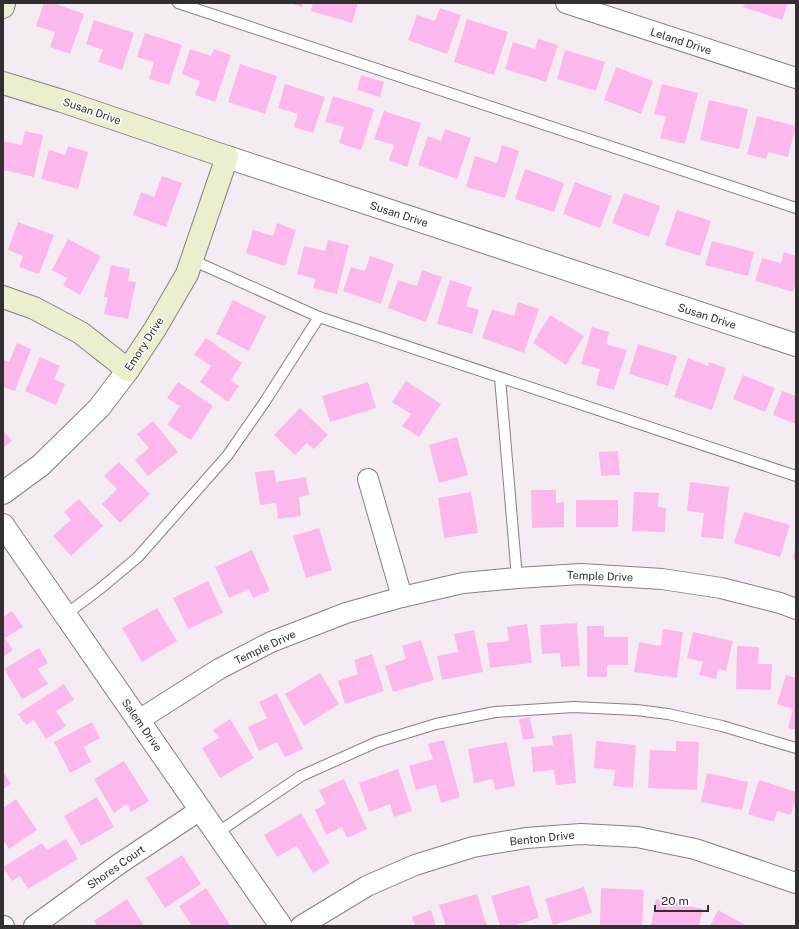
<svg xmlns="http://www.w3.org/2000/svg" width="799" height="929" viewBox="0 0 799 929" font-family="'Public Sans',sans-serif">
<rect width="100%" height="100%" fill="#f5ecf3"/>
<!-- building -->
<g fill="#fcb8ed">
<path d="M44 3H53L84 14 70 54 50 47 55 32 36 26Z"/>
<path d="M290 3H303L302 7Z"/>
<path d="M313 3H358L352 23 311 11Z"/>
<path d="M745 3H788L782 20 743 7Z"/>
<path d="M440 8 461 15 447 54 408 40 417 15 435 21Z"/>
<path d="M467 19 508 32 494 75 454 62Z"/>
<path d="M94 20 134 33 122 70 98 62 103 50 86 44Z"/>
<path d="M145 33 182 45 169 85 149 79 154 62 137 57Z"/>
<path d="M538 39 558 45 546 82 505 69 513 42 535 49Z"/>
<path d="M190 49 211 56 214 49 231 55 215 102 195 95 200 81 182 74Z"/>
<path d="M565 50 605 62 596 91 557 79Z"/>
<path d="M240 64 277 76 265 114 228 102Z"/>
<path d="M616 67 653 81 641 114 604 100Z"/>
<path d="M361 75 384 82 380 97 357 90Z"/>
<path d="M285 84 325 97 313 133 294 127 298 114 278 108Z"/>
<path d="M662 84 698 93 685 144 660 138 666 117 654 114Z"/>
<path d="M333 96 374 109 361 150 339 143 344 127 325 122Z"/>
<path d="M709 100 748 109 739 149 700 140Z"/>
<path d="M384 111 421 123 407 167 389 160 394 145 374 139Z"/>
<path d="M757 116 796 126 788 157 768 152 766 159 747 154Z"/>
<path d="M445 129 471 138 457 179 418 165 428 136 441 141Z"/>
<path d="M25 131 43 135 34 177 3 170V141L22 145Z"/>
<path d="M502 145 519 151 505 198 466 187 475 156 497 163Z"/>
<path d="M68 146 88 152 78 189 41 179 49 150 65 155Z"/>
<path d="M525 169 564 183 554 212 515 199Z"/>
<path d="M162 176 182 183 166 227 133 215 141 192 154 197Z"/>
<path d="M575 182 612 196 600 228 563 214Z"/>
<path d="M624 193 660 206 649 237 612 223Z"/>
<path d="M677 210 711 221 700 256 665 245Z"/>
<path d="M18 222 54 235 39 274 19 267 23 256 8 250Z"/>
<path d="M277 223 296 230 285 266 246 253 253 230 273 236Z"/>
<path d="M68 239 101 256 80 295 63 285 67 278 52 270Z"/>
<path d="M328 240 349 245 337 294 313 288 316 279 297 274 304 246 325 251Z"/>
<path d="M712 241 754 252 748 276 705 265Z"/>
<path d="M784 252 796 256V281L793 292 755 281 762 258 781 263Z"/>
<path d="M370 256 394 264 381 304 343 291 351 267 365 271Z"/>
<path d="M111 265 130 269 128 281 136 282 128 319 104 314 108 298 104 297Z"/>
<path d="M422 270 442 277 426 322 388 308 398 280 417 286Z"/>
<path d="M450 280 472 287 466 306 479 310 472 334 437 324Z"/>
<path d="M233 300 266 316 249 351 216 334Z"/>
<path d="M518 302 539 309 524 353 482 338 492 309 514 316Z"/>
<path d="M550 315 584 336 566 365 533 343Z"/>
<path d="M592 327 609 332 606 344 627 350 614 390 596 385 600 369 581 364Z"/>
<path d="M206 338 242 363 231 380 239 386 228 402 200 382 211 366 194 355Z"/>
<path d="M17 343 31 349 15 391 3 387V360L9 362Z"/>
<path d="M638 344 677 356 668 386 629 374Z"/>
<path d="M40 357 60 366 54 379 65 384 56 405 25 391Z"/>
<path d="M688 358 708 366 709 362 726 368 712 410 674 397Z"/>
<path d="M743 375 775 388 765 412 733 399Z"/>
<path d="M406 381 441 404 419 437 402 426 411 414 392 402Z"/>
<path d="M178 382 213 406 191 440 167 425 180 406 167 398Z"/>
<path d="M368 382 376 408 330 422 322 396Z"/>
<path d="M782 391 796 396V424L773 415Z"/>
<path d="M300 408 328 435 314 449 307 443 295 455 274 435Z"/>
<path d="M153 421 178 452 148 476 135 460 149 448 137 434Z"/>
<path d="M3 430 12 441 3 448Z"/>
<path d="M457 437 468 475 439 483 429 445Z"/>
<path d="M618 451 620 475 601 476 599 452Z"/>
<path d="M119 462 150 494 120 523 102 504 117 489 104 476Z"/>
<path d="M274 470 276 482 306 477 309 495 299 497 301 516 278 519 276 503 260 505 255 472Z"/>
<path d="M690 482 729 487 723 539 701 537 704 513 687 511Z"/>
<path d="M531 490H556V503L564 502V527L532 528Z"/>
<path d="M471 492 478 533 444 538 438 498Z"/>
<path d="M634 492 659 493 658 507 666 508 665 532 632 531Z"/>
<path d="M79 499 103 526 71 556 53 536 71 520 64 512Z"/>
<rect x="576" y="500" width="42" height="27"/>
<path d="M744 512 790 525 780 557 734 543Z"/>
<path d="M319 528 332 570 306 578 293 536Z"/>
<path d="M795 547H796V560L793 559Z"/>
<path d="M252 550 270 591 253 598 249 589 229 598 215 567Z"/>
<path d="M208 581 223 613 188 629 173 598Z"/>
<path d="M157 608 177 641 142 662 122 628Z"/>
<path d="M12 611 23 627 5 638 13 650 3 657V617Z"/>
<path d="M577 623 580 666 561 667 560 653 542 654 540 625Z"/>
<path d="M527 624 532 663 490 668 487 643 509 641 507 627Z"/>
<path d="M587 626H604V637H628V665H607V677H587Z"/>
<path d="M663 629 683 632 677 678 634 672 639 642 661 646Z"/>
<path d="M474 630 483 672 442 680 437 656 458 652 454 634Z"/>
<path d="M693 632 733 641 726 671 718 669 716 679 699 675 703 662 687 658Z"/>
<path d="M421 640 434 680 393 692 385 666 406 659 402 646Z"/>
<path d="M737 646 759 647 758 664H772L771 690 736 689Z"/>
<path d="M39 648 48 663 38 669 48 684 22 699 4 669Z"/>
<path d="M372 654 384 691 345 704 338 681 358 674 354 660Z"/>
<path d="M320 673 339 704 304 726 285 694Z"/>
<path d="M786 675 796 678V730L788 728 793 709 777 704Z"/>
<path d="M64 684 74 700 56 711 66 726 46 739 34 720 26 725 18 714Z"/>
<path d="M277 693 303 749 285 757 277 742 259 751 248 727 267 718 259 702Z"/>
<path d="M530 717 534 738 523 740 519 719Z"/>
<path d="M230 719 254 758 220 778 202 748 219 738 213 730Z"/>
<path d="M92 722 100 738 84 747 91 762 70 773 54 742Z"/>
<path d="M572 734 576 783 556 785 554 770 533 772 531 747 553 745 552 736Z"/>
<path d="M444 740 460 797 441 803 436 785 416 790 409 766 433 759 428 744Z"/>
<path d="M596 741 636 745 633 788 613 786 615 770 594 768Z"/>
<path d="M676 741 699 742 697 790 648 788 650 750 676 751Z"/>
<path d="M507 742 515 786 495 790 493 779 474 783 468 749Z"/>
<path d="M124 761 149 801 131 812 127 804 114 813 94 779Z"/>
<path d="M398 769 412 811 394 817 390 804 369 812 359 783Z"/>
<path d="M3 771 11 784 3 789Z"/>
<path d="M707 773 748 782 742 810 701 802Z"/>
<path d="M344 779 367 829 347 838 342 827 326 835 315 810 326 804 319 790Z"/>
<path d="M759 780 796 792V799L791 815 777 811 774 822 748 814Z"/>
<path d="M97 797 114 827 81 846 64 816Z"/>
<path d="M16 799 37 830 9 849 3 840V808Z"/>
<path d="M301 813 330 863 313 873 297 846 277 857 264 835Z"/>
<path d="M66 839 78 859 28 889 20 876 12 881 3 867 42 843 47 850Z"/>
<path d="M182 855 201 884 165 908 146 878Z"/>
<path d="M529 885 539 918 512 926H500L491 896Z"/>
<path d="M584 887 592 913 553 925 545 899Z"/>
<path d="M206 888 230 925 228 926H192L179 906Z"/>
<path d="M601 888 644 890 642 926H600Z"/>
<path d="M477 894 487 926H446L439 905Z"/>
<path d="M127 899 144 926H97L94 921Z"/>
<path d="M656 899 703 909 699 926H651Z"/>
<path d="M431 910 436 926H415L412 917Z"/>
<path d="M718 910 747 926H710Z"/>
</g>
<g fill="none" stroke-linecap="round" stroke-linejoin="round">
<!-- service casing -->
<g stroke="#867f84" stroke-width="12">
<g id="service">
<path d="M178 3 796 208"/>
<path d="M192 260 319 317 796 476"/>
<path d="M500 378 517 578"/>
<path d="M65 615 101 588 138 557 227 456 264 403 319 317"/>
<path d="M217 833 301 776 377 742 436 724 495 712 574 707 636 710 668 714 722 726 796 748"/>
</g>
</g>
<!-- minor casing -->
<g stroke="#867f84" stroke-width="22">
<g id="minor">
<path d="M566 3 796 78"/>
<path d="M368 479 402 597"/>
<path d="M139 720 219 669 271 642 346 613 402 597 463 583 517 578 581 574 662 579 721 588 780 603 796 609"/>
<path d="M3 926H4"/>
<path d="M34 926 119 864 200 810"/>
<path d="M301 926 367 886 415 865 473 847 526 838 581 834 637 837 695 849 796 883"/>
</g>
</g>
<!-- tertiary casing -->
<g stroke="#867f84" stroke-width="24">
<g id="tertiary">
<path d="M227 157 796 345"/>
<path d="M3 493 41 465 99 408 128 370"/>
<path d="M3 525 281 926"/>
</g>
</g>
<!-- secondary casing -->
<g stroke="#867f84" stroke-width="24">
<g id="secondary">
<path d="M3 7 4 3"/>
<path d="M3 83 62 101 227 157 187 274 155 329 128 370 81 333 34 308 3 297"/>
</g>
</g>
<!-- service -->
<use href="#service" stroke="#fff" stroke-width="10"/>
<!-- minor -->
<use href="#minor" stroke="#fff" stroke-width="20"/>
<!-- tertiary -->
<use href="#tertiary" stroke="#fff" stroke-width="22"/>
<!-- secondary -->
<use href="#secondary" stroke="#eceece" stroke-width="22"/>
</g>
<g text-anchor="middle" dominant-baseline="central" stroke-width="3" stroke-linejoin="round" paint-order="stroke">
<!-- street labels -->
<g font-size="11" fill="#322e31" stroke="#fff">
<text transform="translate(681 41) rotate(18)">Leland Drive</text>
<text transform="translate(92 111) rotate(19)">Susan Drive</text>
<text transform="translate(399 214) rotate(18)">Susan Drive</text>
<text transform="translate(707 316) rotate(18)">Susan Drive</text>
<text transform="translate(144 344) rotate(-57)">Emory Drive</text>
<text transform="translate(600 576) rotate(2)">Temple Drive</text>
<text transform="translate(265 647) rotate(-25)">Temple Drive</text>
<text transform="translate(142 725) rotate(55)">Salem Drive</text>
<text transform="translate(542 838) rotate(-6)">Benton Drive</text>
<text transform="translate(116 867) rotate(-35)">Shores Court</text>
</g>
</g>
<!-- border -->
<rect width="799" height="929" fill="none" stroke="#322e31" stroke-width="8"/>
<!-- scale -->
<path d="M655 905v6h53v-6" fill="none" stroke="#322e31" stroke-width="2"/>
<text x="661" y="905" font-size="12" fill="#322e31" stroke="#ffffff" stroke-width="3" paint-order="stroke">20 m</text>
</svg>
